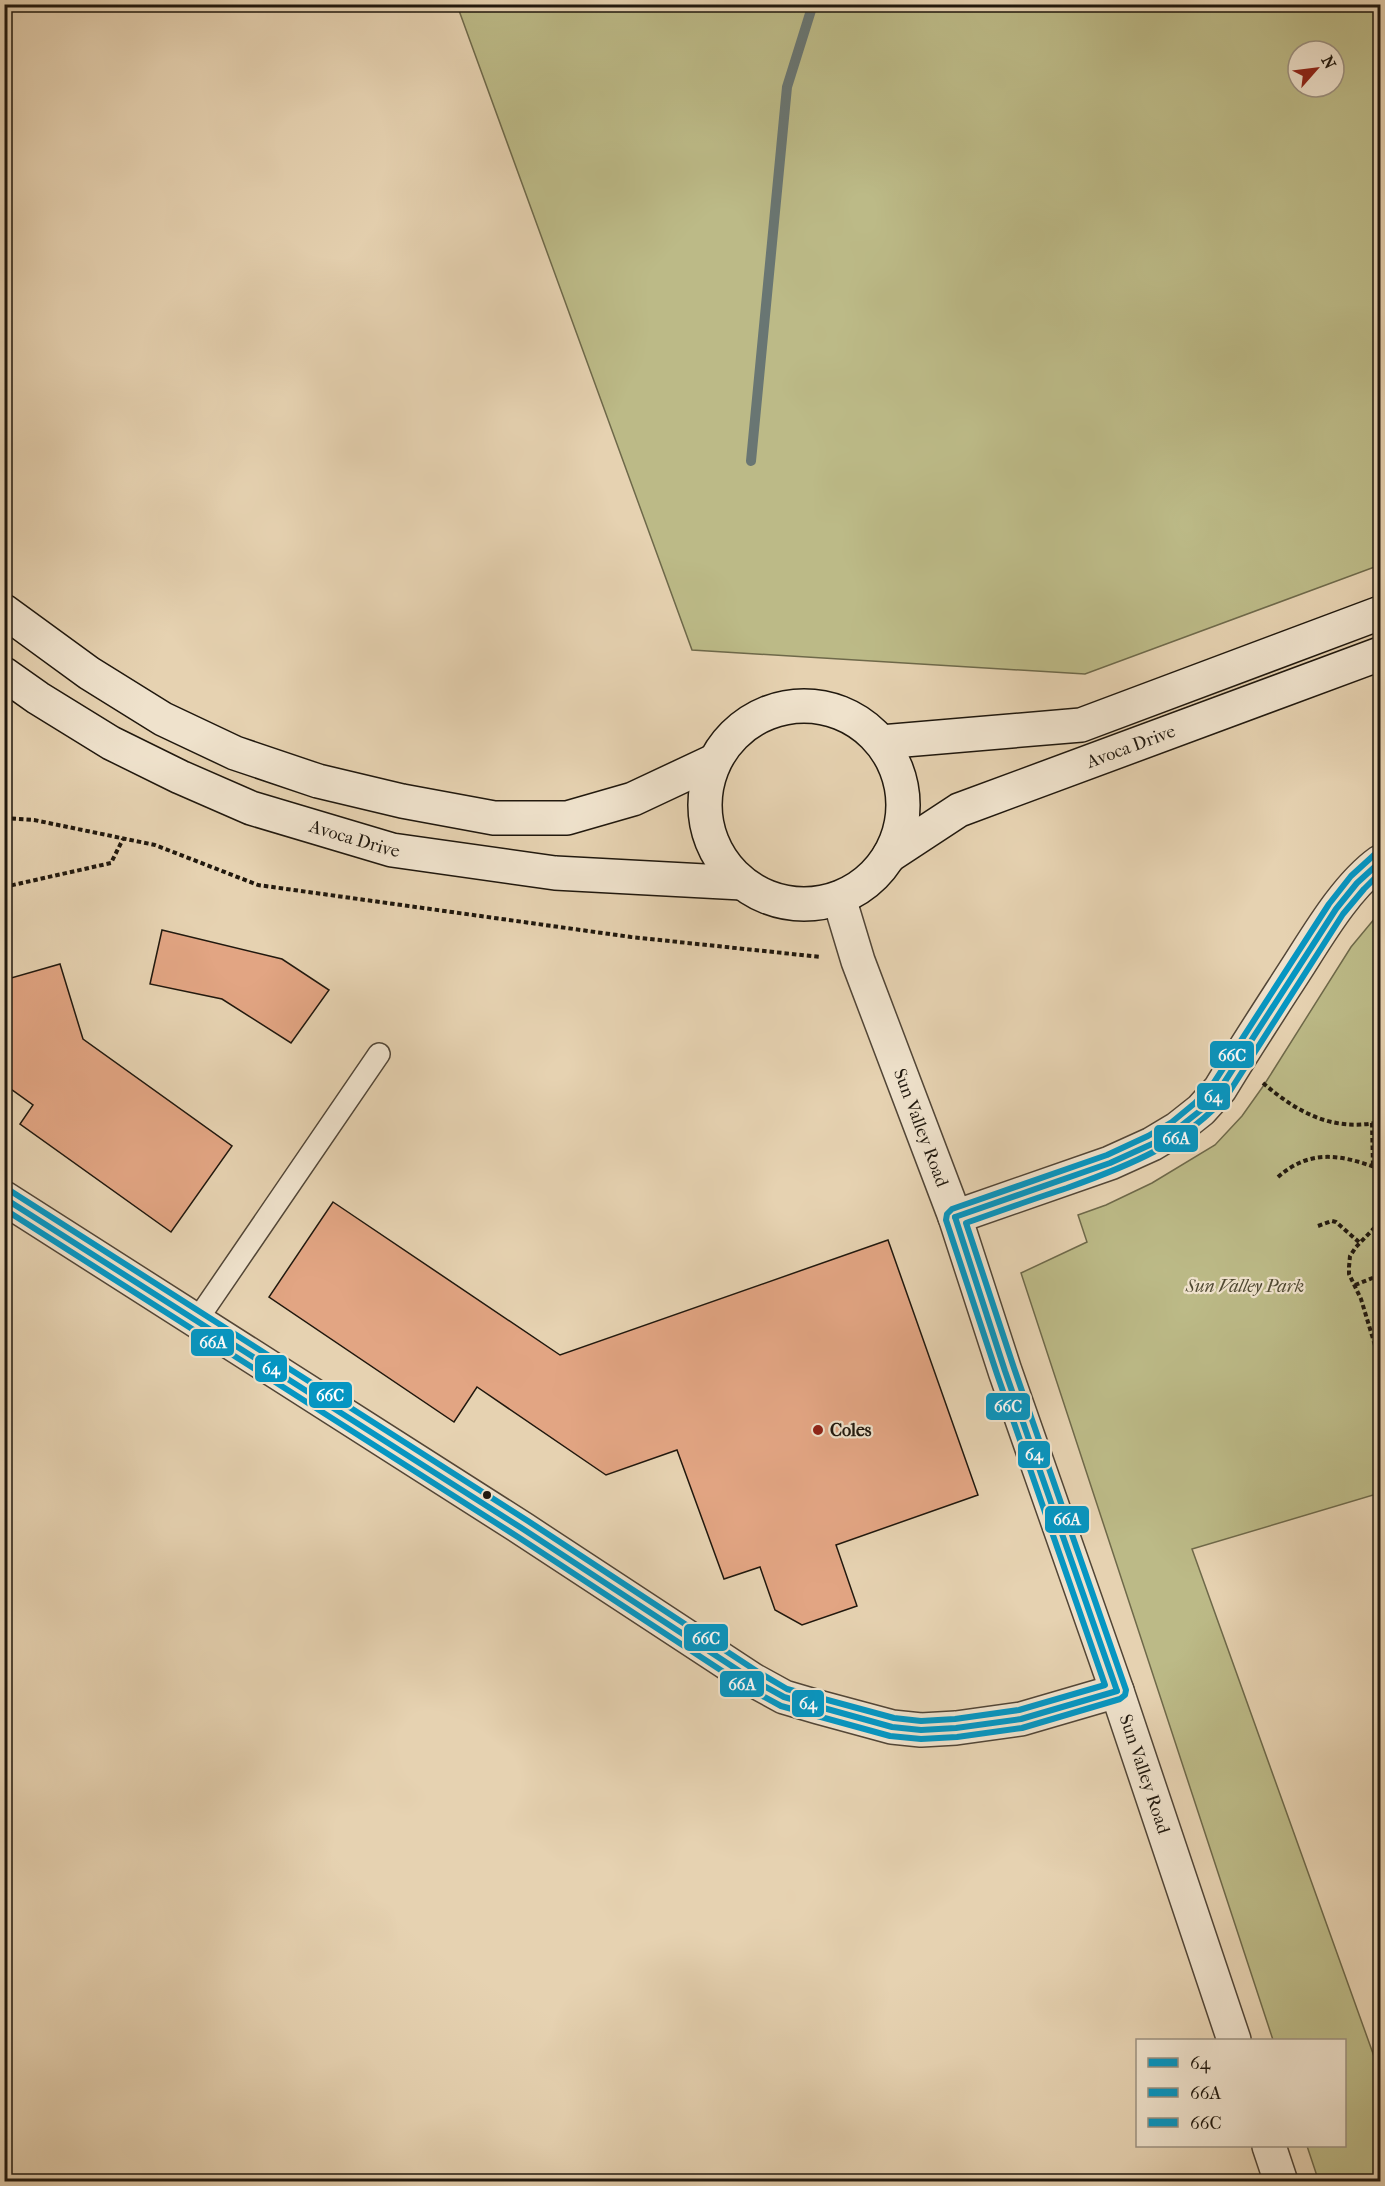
<svg xmlns="http://www.w3.org/2000/svg" width="1385" height="2186" viewBox="0 0 1385 2186" font-family="'IM FELL French Canon',serif">
<rect width="100%" height="100%" fill="#e6d2b1"/>
<filter id="stains"><feTurbulence type="fractalNoise" baseFrequency=".00333" numOctaves="4"/><feColorMatrix values="0 0 0 0 .2 0 0 0 0 .09 0 0 0 0 .02 0 0 0 .5 -.17"/></filter>
<radialGradient id="worn" r=".72"><stop offset=".6" stop-color="#630" stop-opacity="0"/><stop offset="1" stop-color="#630" stop-opacity=".3"/></radialGradient>
<!-- green -->
<g fill="#bcba87" stroke="#6e694a" stroke-width="1.5" fill-rule="evenodd">
<path d="M457 5H1380V565L1085 674 692 650ZM1298 51H1334V87H1298Z"/>
<path d="M1380 912V1493L1192 1549 1380 2073V2181L1319 2182 1307 2146H1344V2040H1273L1021 1273 1087 1242 1078 1215 1106 1205 1152 1183 1215 1145 1242 1116 1264 1085 1351 947Z"/>
</g>
<g fill="none" stroke-linecap="round" stroke-linejoin="round">
<!-- stream -->
<path stroke="#697673" stroke-width="10" d="M751 461 787 87 813 4"/>
</g>
<!-- building -->
<g fill="#e2a583" stroke="#20180e" stroke-width="1.5">
<path d="M162 930 282 959 329 990 291 1043 222 999 150 984Z"/>
<path d="M60 964 83 1039 232 1146 171 1232 20 1124 33 1105 4 1084V980Z"/>
<path d="M333 1202 560 1355 888 1240 978 1495 836 1545 857 1606 802 1625 775 1610 760 1567 724 1579 677 1450 606 1475 477 1387 454 1422 269 1297Z"/>
</g>
<g fill="none" stroke-linecap="round" stroke-linejoin="round">
<!-- service casing -->
<g stroke="#524637" stroke-width="24">
<path id="service" d="M197 1320 379 1054"/>
</g>
<!-- tertiary casing -->
<g stroke="#524637" stroke-width="36">
<g id="tertiary">
<path id="s1" d="M839 898 858 961 955 1217 1005 1371 1117 1691 1234 2040"/>
<path d="M4 1198 523 1529 753 1680 784 1697 818 1707 892 1727 921 1730 956 1728 1021 1719 1117 1691"/>
<path d="M955 1217 1110 1163 1152 1144 1177 1129 1201 1110 1220 1089C1246 1046 1273 1005 1300 963 1321 930 1348 885 1380 862"/>
<path d="M1269 2146 1281 2182"/>
</g>
</g>
<!-- secondary casing -->
<g stroke="#20180e" stroke-width="36">
<g id="secondary">
<path d="M4 611 89 673 163 719 235 753 318 781 402 801 494 818H567L633 799 714 761"/>
<path id="s2" d="M4 674 38 698 111 743 180 777 251 808 392 850 555 873 742 883"/>
<circle cx="804" cy="805" r="99"/>
<path d="M881 742 1081 725 1380 613"/>
<path id="s3" d="M889 856 959 810 1380 654"/>
</g>
</g>
<!-- path -->
<g stroke="#20180e" stroke-width="4" stroke-dasharray="4.5 3" stroke-linecap="butt">
<path d="M4 818 34 820 155 845 258 885 631 937 821 957"/>
<path d="M4 887 111 863 123 839"/>
<path d="M1263 1083C1298 1113 1333 1132 1380 1122"/>
<path d="M1372 1123 1373 1167"/>
<path d="M1278 1177C1311 1148 1342 1155 1380 1169"/>
<path d="M1380 1222 1356 1247 1350 1256 1349 1267V1274L1361 1299 1380 1362"/>
<path d="M1318 1226 1332 1221 1336 1222 1360 1243"/>
<path d="M1355 1285 1380 1275"/>
<path d="M1374 1387 1380 1385"/>
</g>
<!-- service -->
<use href="#service" stroke="#efe2cc" stroke-width="21"/>
<!-- tertiary -->
<use href="#tertiary" stroke="#efe2cc" stroke-width="33"/>
<!-- secondary -->
<use href="#secondary" stroke="#efe2cc" stroke-width="33"/>
<!-- bus-1 casing -->
<g stroke="#efe2cc" stroke-width="10">
<g id="bus-1">
<path d="M4 1198 523 1529 753 1680 784 1697 892 1727 921 1730 956 1728 1021 1719 1117 1691"/>
<path d="M955 1217 1110 1163 1152 1144 1177 1129 1201 1110 1220 1089 1336 909 1357 883 1380 862"/>
<path d="M955 1217 1005 1371 1117 1691"/>
</g>
</g>
<!-- bus-2 casing -->
<g stroke="#efe2cc" stroke-width="10">
<path id="bus-2" d="M4 1209 518 1537 748 1688 781 1706 890 1736 921 1739 957 1737 1022 1728 1120 1699 1125 1695 1126 1690 1014 1368 966 1223C1000 1211 1033 1199 1067 1188 1128 1166 1185 1144 1228 1094L1343 914 1364 889 1380 873"/>
</g>
<!-- bus-3 casing -->
<g stroke="#efe2cc" stroke-width="10">
<path id="bus-3" d="M9 1190 528 1521 758 1672 787 1689 894 1718 921 1721 955 1719 1019 1710 1105 1685 997 1374 946 1220 947 1214 952 1209 1107 1155 1148 1136 1172 1122 1195 1103 1213 1084 1329 904 1351 876 1374 855"/>
</g>
<!-- bus-1 -->
<use href="#bus-1" stroke="#0696c2" stroke-width="6"/>
<!-- bus-2 -->
<use href="#bus-2" stroke="#0696c2" stroke-width="6"/>
<!-- bus-3 -->
<use href="#bus-3" stroke="#0696c2" stroke-width="6"/>
</g>
<!-- markers -->
<circle fill="#8f2418" stroke="#efe2cc" stroke-width="2" cx="818" cy="1430" r="6"/>
<circle fill="#20180e" stroke="#efe2cc" stroke-width="2" cx="487" cy="1495" r="5"/>
<g text-anchor="middle" dominant-baseline="central" stroke-width="4.5" stroke-linejoin="round" paint-order="stroke">
<!-- street labels -->
<g font-size="18" fill="#20180e" stroke="#efe2cc">
<text stroke="none"><textPath href="#s3" startOffset="267">Avoca Drive</textPath></text>
<text stroke="none"><textPath href="#s2" startOffset="390">Avoca Drive</textPath></text>
<text stroke="none"><textPath href="#s1" startOffset="244">Sun Valley Road</textPath></text>
<text stroke="none"><textPath href="#s1" startOffset="928">Sun Valley Road</textPath></text>
</g>
<!-- park labels -->
<g font-size="18" font-style="italic" fill="#4f4932" stroke="#efe2cc">
<text x="1245" y="1286">Sun Valley Park</text>
</g>
<!-- poi labels -->
<g font-size="18" font-weight="bold" fill="#20180e" stroke="#efe2cc" text-anchor="start">
<text x="830" y="1430">Coles</text>
</g>
</g>
<g stroke="#efe2cc" stroke-width="2">
<rect x="1209" y="1040" width="46" height="29" rx="6" fill="#0696c2"/>
<rect x="1196" y="1082" width="35" height="29" rx="6" fill="#0696c2"/>
<rect x="1153" y="1124" width="46" height="29" rx="6" fill="#0696c2"/>
<rect x="190" y="1328" width="45" height="29" rx="6" fill="#0696c2"/>
<rect x="254" y="1354" width="34" height="29" rx="6" fill="#0696c2"/>
<rect x="308" y="1381" width="45" height="28" rx="6" fill="#0696c2"/>
<rect x="985" y="1392" width="46" height="29" rx="6" fill="#0696c2"/>
<rect x="1017" y="1440" width="34" height="29" rx="6" fill="#0696c2"/>
<rect x="1044" y="1505" width="46" height="29" rx="6" fill="#0696c2"/>
<rect x="683" y="1623" width="46" height="29" rx="6" fill="#0696c2"/>
<rect x="719" y="1670" width="46" height="28" rx="6" fill="#0696c2"/>
<rect x="791" y="1689" width="34" height="29" rx="6" fill="#0696c2"/>
</g>
<g font-size="16" text-anchor="middle" font-weight="bold" fill="#fff">
<text x="1232" y="1061">66C</text>
<text x="1213" y="1102">64</text>
<text x="1176" y="1144">66A</text>
<text x="213" y="1348">66A</text>
<text x="271" y="1374">64</text>
<text x="330" y="1401">66C</text>
<text x="1008" y="1412">66C</text>
<text x="1034" y="1460">64</text>
<text x="1067" y="1525">66A</text>
<text x="706" y="1644">66C</text>
<text x="742" y="1690">66A</text>
<text x="808" y="1709">64</text>
</g>
<!-- margin -->
<rect width="1385" height="2186" fill="none" stroke="#e6d2b1" stroke-width="24"/>
<rect x="6" y="6" width="1373" height="2174" fill="none" stroke="#20180e" stroke-width="3"/>
<rect x="12" y="12" width="1361" height="2162" fill="none" stroke="#20180e" stroke-width="1.5"/>
<!-- legend -->
<rect x="1136" y="2039" width="210" height="108" fill="#efe2cc" stroke="#9c9180" stroke-width="1.5"/>
<rect x="1148" y="2058" width="30" height="9" fill="#0696c2" stroke="#9c9180" stroke-width="1.5"/>
<text x="1190" y="2069" font-size="18" fill="#20180e">64</text>
<rect x="1148" y="2088" width="30" height="9" fill="#0696c2" stroke="#9c9180" stroke-width="1.5"/>
<text x="1190" y="2099" font-size="18" fill="#20180e">66A</text>
<rect x="1148" y="2118" width="30" height="9" fill="#0696c2" stroke="#9c9180" stroke-width="1.5"/>
<text x="1190" y="2129" font-size="18" fill="#20180e">66C</text>
<!-- north arrow -->
<g transform="translate(1316 69) rotate(62)"><circle r="28" fill="#efe2cc" stroke="#9c9180" stroke-width="1.5"/>
<path d="M0-4.5L10 22L0 15L-10 22Z" fill="#8f2418"/>
<text y="-9" font-size="16" font-weight="bold" text-anchor="middle" fill="#20180e">N</text>
</g>
<rect width="100%" height="100%" filter="url(#stains)"/>
<rect width="100%" height="100%" fill="url(#worn)"/>
</svg>
